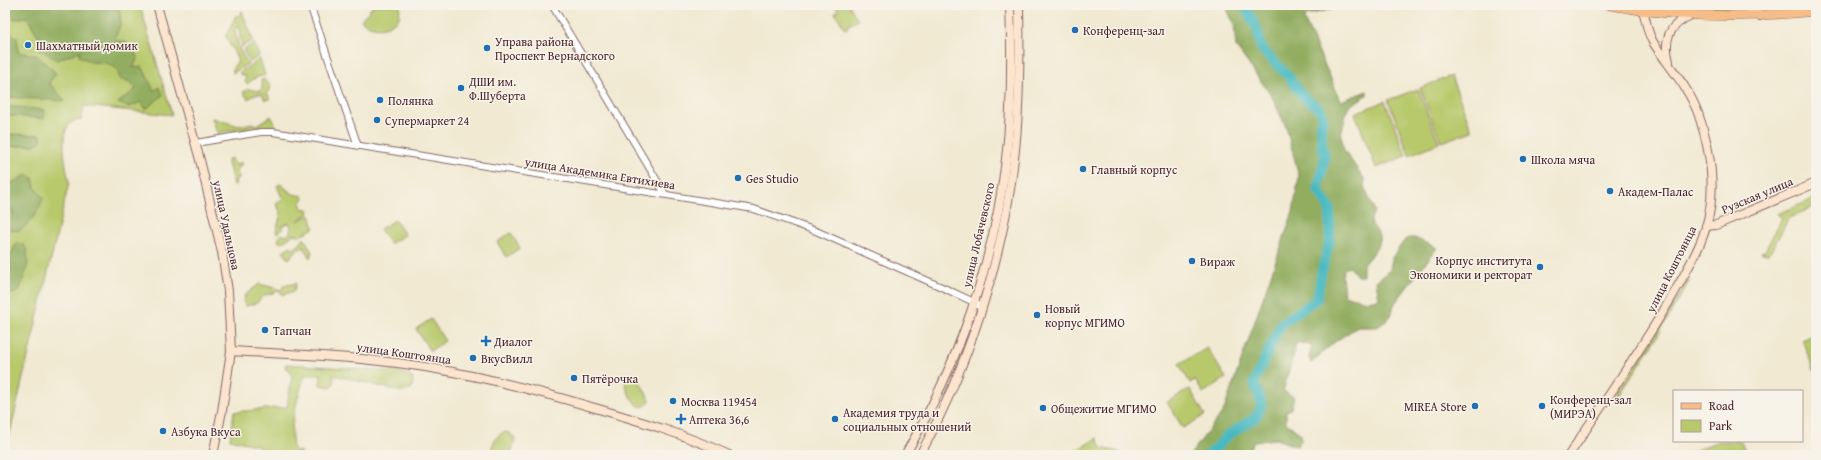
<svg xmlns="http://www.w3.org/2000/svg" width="1821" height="460" viewBox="0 0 1821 460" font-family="'Gentium Book Plus',serif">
<rect width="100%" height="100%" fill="#f7f3e8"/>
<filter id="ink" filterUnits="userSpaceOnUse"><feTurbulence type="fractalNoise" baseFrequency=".025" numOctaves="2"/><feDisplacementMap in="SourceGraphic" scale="8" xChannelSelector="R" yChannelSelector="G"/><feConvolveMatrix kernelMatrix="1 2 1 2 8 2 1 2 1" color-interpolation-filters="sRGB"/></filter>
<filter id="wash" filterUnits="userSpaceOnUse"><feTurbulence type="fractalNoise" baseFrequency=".012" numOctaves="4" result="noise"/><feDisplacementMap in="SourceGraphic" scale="16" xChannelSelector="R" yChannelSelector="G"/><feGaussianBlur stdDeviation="0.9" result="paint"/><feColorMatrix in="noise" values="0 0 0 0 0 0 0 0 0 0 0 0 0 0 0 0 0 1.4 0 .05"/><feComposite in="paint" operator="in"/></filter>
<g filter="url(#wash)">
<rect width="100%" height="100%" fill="#f1e9d2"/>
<!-- green -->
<g fill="#b8c96c" stroke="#81744c">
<path d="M5 5H140L172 115 84 106 81 120C78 120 74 120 72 122 57 132 67 168 69 183L5 454Z"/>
<path d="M374 5H400L399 18C387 30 373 31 361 20Z"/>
<path d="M840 5H849L858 20 847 26 848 28 845 29 835 13 838 11 836 7Z"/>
<path d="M1663 5H1735L1730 9Z"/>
<path d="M1751 5H1816L1755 11Z"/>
<path d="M242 11 253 40 242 47 238 27 234 29 240 50 248 64 233 73V68L238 60 225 35 228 32 236 15 238 17Z"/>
<path d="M254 43 259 56 250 62 243 50Z"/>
<path d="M260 59 265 75 255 78 247 84 245 81 246 77 239 73Z"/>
<path d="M1451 76 1472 131 1441 142 1420 88Z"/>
<path d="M264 79 271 87 267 93 270 99 265 100 262 94H256L248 99 243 92 249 89 259 91C263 88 263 85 261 80Z"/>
<path d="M1418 89 1439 143 1409 155 1388 100Z"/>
<path d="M1385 101 1406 156 1376 168 1355 113Z"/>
<path d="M271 116 277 127 273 129 257 127 217 133 212 118 239 126 252 123 257 125Z"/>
<path d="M231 158 236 165 241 162V165L237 171V175L240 177 236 179 235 185H234L227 160Z"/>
<path d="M280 184 293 194 303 196 304 199 301 201V207L304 209H308L309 213 297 221 310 215 314 228 300 236 294 234 283 242H279L278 239 282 234 286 236 290 233 291 227 289 223 281 226 283 229 278 233 276 232 281 213 276 204 283 200 277 186Z"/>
<path d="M1816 198V206L1789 218 1771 251 1768 254 1762 253 1761 252 1765 251 1782 218 1777 214Z"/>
<path d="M395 220 405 235 390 244 380 229Z"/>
<path d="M511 233 520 248 506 257 497 242Z"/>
<path d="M304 238 312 252 310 258 303 247 292 254 291 257 288 259 283 251 291 246 293 249 299 245Z"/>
<path d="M1688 280H1690L1653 344 1616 400V395L1647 349Z"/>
<path d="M296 283 294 291 282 295 279 291 263 296 257 303 246 306 243 302 245 298 244 296 259 284 282 290 283 286Z"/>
<path d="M431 319 445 341 430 351 416 329Z"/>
<path d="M1816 334V371L1815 372 1802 340Z"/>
<path d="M1207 348 1226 378 1203 393 1195 380 1190 383 1179 364Z"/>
<path d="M286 364 400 372 410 376 413 379 412 388 404 392 333 375 334 383 331 387 320 385 321 375H305C298 398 287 427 294 451L301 452 300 455H258L259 446 230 439 234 412 287 407 292 376 289 369 285 368Z"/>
<path d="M630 376 637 377 650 400C640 420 624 389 625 380Z"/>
<path d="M1190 389 1205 415 1183 428 1167 402Z"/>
<path d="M505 432 509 433 515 438 511 455H490C492 445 495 435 505 432Z"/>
<path d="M1097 438 1101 448 1118 452 1123 455H1069Z"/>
<path d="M1718 441H1741L1747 455H1684Z"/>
</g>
<!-- forest -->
<g fill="#92ad60" stroke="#6e6646">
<path d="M11 5H119L121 23 114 40 126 42 138 57 133 68 142 66 154 91 159 87 163 95 146 109 141 102 129 107 118 103 136 89 131 82 120 79 117 69 106 63 91 62 79 56 80 51 57 60 40 49 41 41 27 17 14 19 9 7Z"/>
<path d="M1225 5H1340L1329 10 1306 15 1304 19 1341 101 1367 91V95L1348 107 1341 134 1344 150 1365 180 1364 186 1375 212C1363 225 1381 228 1379 240 1378 249 1368 258 1363 265V276H1357L1350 267 1344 269 1342 276 1344 295C1355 298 1369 304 1379 298L1376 281 1390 270 1392 258 1404 241 1409 238H1415L1437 248 1395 303 1388 320 1377 327H1359L1354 329 1336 341 1311 363 1309 357 1312 346 1297 342 1283 391 1294 397 1291 409 1286 411V423L1301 434 1302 439 1297 446 1276 439 1254 441 1246 455H1190L1224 410 1293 212 1299 176 1286 127 1271 95 1236 47 1234 24Z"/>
<path d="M5 6 11 34 17 37 18 52 36 55 56 73 49 83 65 101 5 97Z"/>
<path d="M5 106 45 110 44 119 5 115Z"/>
<path d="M5 134 41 135V141L35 145 5 147Z"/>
<path d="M26 175 33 178 35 187 43 198C38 212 32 222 19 231L10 230 13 212 5 204V187Z"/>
<path d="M16 243 23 244 27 250 28 265 20 289 15 293 5 294V285L10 274V257Z"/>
</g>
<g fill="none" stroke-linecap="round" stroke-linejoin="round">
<!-- river -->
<path stroke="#4ab9c0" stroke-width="10" d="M1209 455 1227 436 1256 417 1262 405 1254 382 1281 324 1317 299 1321 275 1330 239V209L1318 190 1325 156 1322 146 1321 126 1323 118 1319 108 1303 97 1289 77 1261 48 1257 29 1244 5"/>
</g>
</g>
<g filter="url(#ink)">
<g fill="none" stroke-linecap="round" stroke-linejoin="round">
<!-- street casing -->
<g stroke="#846665" stroke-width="8">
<g id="street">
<path d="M310 5 358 146"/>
<path d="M552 5 665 194"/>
<path d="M196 143 261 132H273L754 209 816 231 946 289 978 304 981 310"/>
</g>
</g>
<!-- secondary casing -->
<g stroke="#846665" stroke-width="10">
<g id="secondary">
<path d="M157 5 200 160 222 252 228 291 231 351 222 411 213 455"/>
<path d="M1748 5 1751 10 1760 16"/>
<path d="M1669 62C1663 39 1669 25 1691 15"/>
<path d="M1706 226 1716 225 1816 183"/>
<path d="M231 351C277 354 324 355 370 360 447 367 521 386 595 408 640 421 686 435 729 455"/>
<path d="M905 455C958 365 994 263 1006 159 1012 109 1012 56 1010 5"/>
<path d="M920 455C968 366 1003 260 1014 159 1020 108 1020 56 1019 5"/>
<path d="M1569 455C1604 402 1641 350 1673 295 1685 273 1699 251 1706 227 1717 190 1710 148 1698 113 1688 86 1668 66 1653 42 1645 29 1647 15 1640 5"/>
</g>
</g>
<!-- primary casing -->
<g stroke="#846665" stroke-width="10">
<path id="primary" d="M1610 5C1678 18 1748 18 1816 11"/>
</g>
<!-- street -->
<use href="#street" stroke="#fff" stroke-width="6"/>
<!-- secondary -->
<use href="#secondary" stroke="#fce5cf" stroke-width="8"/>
<!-- primary -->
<use href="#primary" stroke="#f7bd88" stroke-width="9"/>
</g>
</g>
<!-- markers -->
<g fill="#1f6fb2" stroke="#f7f3e8" stroke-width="1.5">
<circle cx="1075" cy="30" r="4"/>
<circle cx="28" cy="45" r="4"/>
<circle cx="487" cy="48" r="4"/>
<circle cx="461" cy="88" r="4"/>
<circle cx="380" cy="100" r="4"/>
<circle cx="377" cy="120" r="4"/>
<circle cx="1523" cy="159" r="4"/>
<circle cx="1083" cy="169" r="4"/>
<circle cx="738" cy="178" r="4"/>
<circle cx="1610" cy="191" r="4"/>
<circle cx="1192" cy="261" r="4"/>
<circle cx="1540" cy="267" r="4"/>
<circle cx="1037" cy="315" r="4"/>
<circle cx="265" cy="330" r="4"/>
<path d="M484 335h4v4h4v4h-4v4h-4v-4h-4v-4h4z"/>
<circle cx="473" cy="358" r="4"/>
<circle cx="574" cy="378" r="4"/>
<circle cx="673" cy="401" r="4"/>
<circle cx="1475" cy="406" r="4"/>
<circle cx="1542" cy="406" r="4"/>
<circle cx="1043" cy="408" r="4"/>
<path d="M679 413h4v4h4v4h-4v4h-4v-4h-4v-4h4z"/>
<circle cx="835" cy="419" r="4"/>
<circle cx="163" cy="431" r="4"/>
</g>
<g text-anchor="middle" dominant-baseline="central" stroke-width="3" stroke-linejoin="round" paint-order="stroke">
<!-- poi labels -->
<g font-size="12" fill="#4a1f2b" stroke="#f7f3e8" text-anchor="start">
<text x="1083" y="30">Конференц-зал</text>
<text x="495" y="41">Управа района<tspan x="495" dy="14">Проспект Вернадского</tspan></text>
<text x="36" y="45">Шахматный домик</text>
<text x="469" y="81">ДШИ им.<tspan x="469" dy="14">Ф.Шуберта</tspan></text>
<text x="388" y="100">Полянка</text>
<text x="385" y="120">Супермаркет 24</text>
<text x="1531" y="159">Школа мяча</text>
<text x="1091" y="169">Главный корпус</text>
<text x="746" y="178">Ges Studio</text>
<text x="1618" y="191">Академ-Палас</text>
<text x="1532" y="260" text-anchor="end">Корпус института<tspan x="1532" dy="14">Экономики и ректорат</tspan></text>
<text x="1200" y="261">Вираж</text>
<text x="1045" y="308">Новый<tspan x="1045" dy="14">корпус МГИМО</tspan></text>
<text x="273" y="330">Тапчан</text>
<text x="494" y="341">Диалог</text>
<text x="481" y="358">ВкусВилл</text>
<text x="582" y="378">Пятёрочка</text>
<text x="1550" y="399">Конференц-зал<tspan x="1550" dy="14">(МИРЭА)</tspan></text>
<text x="681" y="401">Москва 119454</text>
<text x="1467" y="406" text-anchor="end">MIREA Store</text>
<text x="1051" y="408">Общежитие МГИМО</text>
<text x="843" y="412">Академия труда и<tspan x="843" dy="14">социальных отношений</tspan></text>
<text x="689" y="419">Аптека 36,6</text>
<text x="171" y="431">Азбука Вкуса</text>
</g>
<!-- street labels -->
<g font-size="12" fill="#4a1f2b" stroke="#f7f3e8">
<text transform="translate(600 173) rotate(9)">улица Академика Евтихиева</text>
<text transform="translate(1757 195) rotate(-23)">Рузская улица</text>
<text transform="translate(227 225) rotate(78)">улица Удальцова</text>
<text transform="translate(978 235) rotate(-77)">улица Лобачевского</text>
<text transform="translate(1671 269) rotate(-63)">улица Коштоянца</text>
<text transform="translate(404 353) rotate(8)">улица Коштоянца</text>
</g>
</g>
<!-- margin -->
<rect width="1821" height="460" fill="none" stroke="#f7f3e8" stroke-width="20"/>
<!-- legend -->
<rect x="1673" y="390" width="130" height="52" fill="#f7f3e8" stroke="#b29e9c"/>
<rect x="1681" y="403" width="20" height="6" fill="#f7bd88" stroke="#b29e9c"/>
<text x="1709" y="410" font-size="12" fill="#4a1f2b">Road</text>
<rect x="1681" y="420" width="20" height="12" fill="#b8c96c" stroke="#b29e9c"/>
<text x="1709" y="430" font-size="12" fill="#4a1f2b">Park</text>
</svg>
